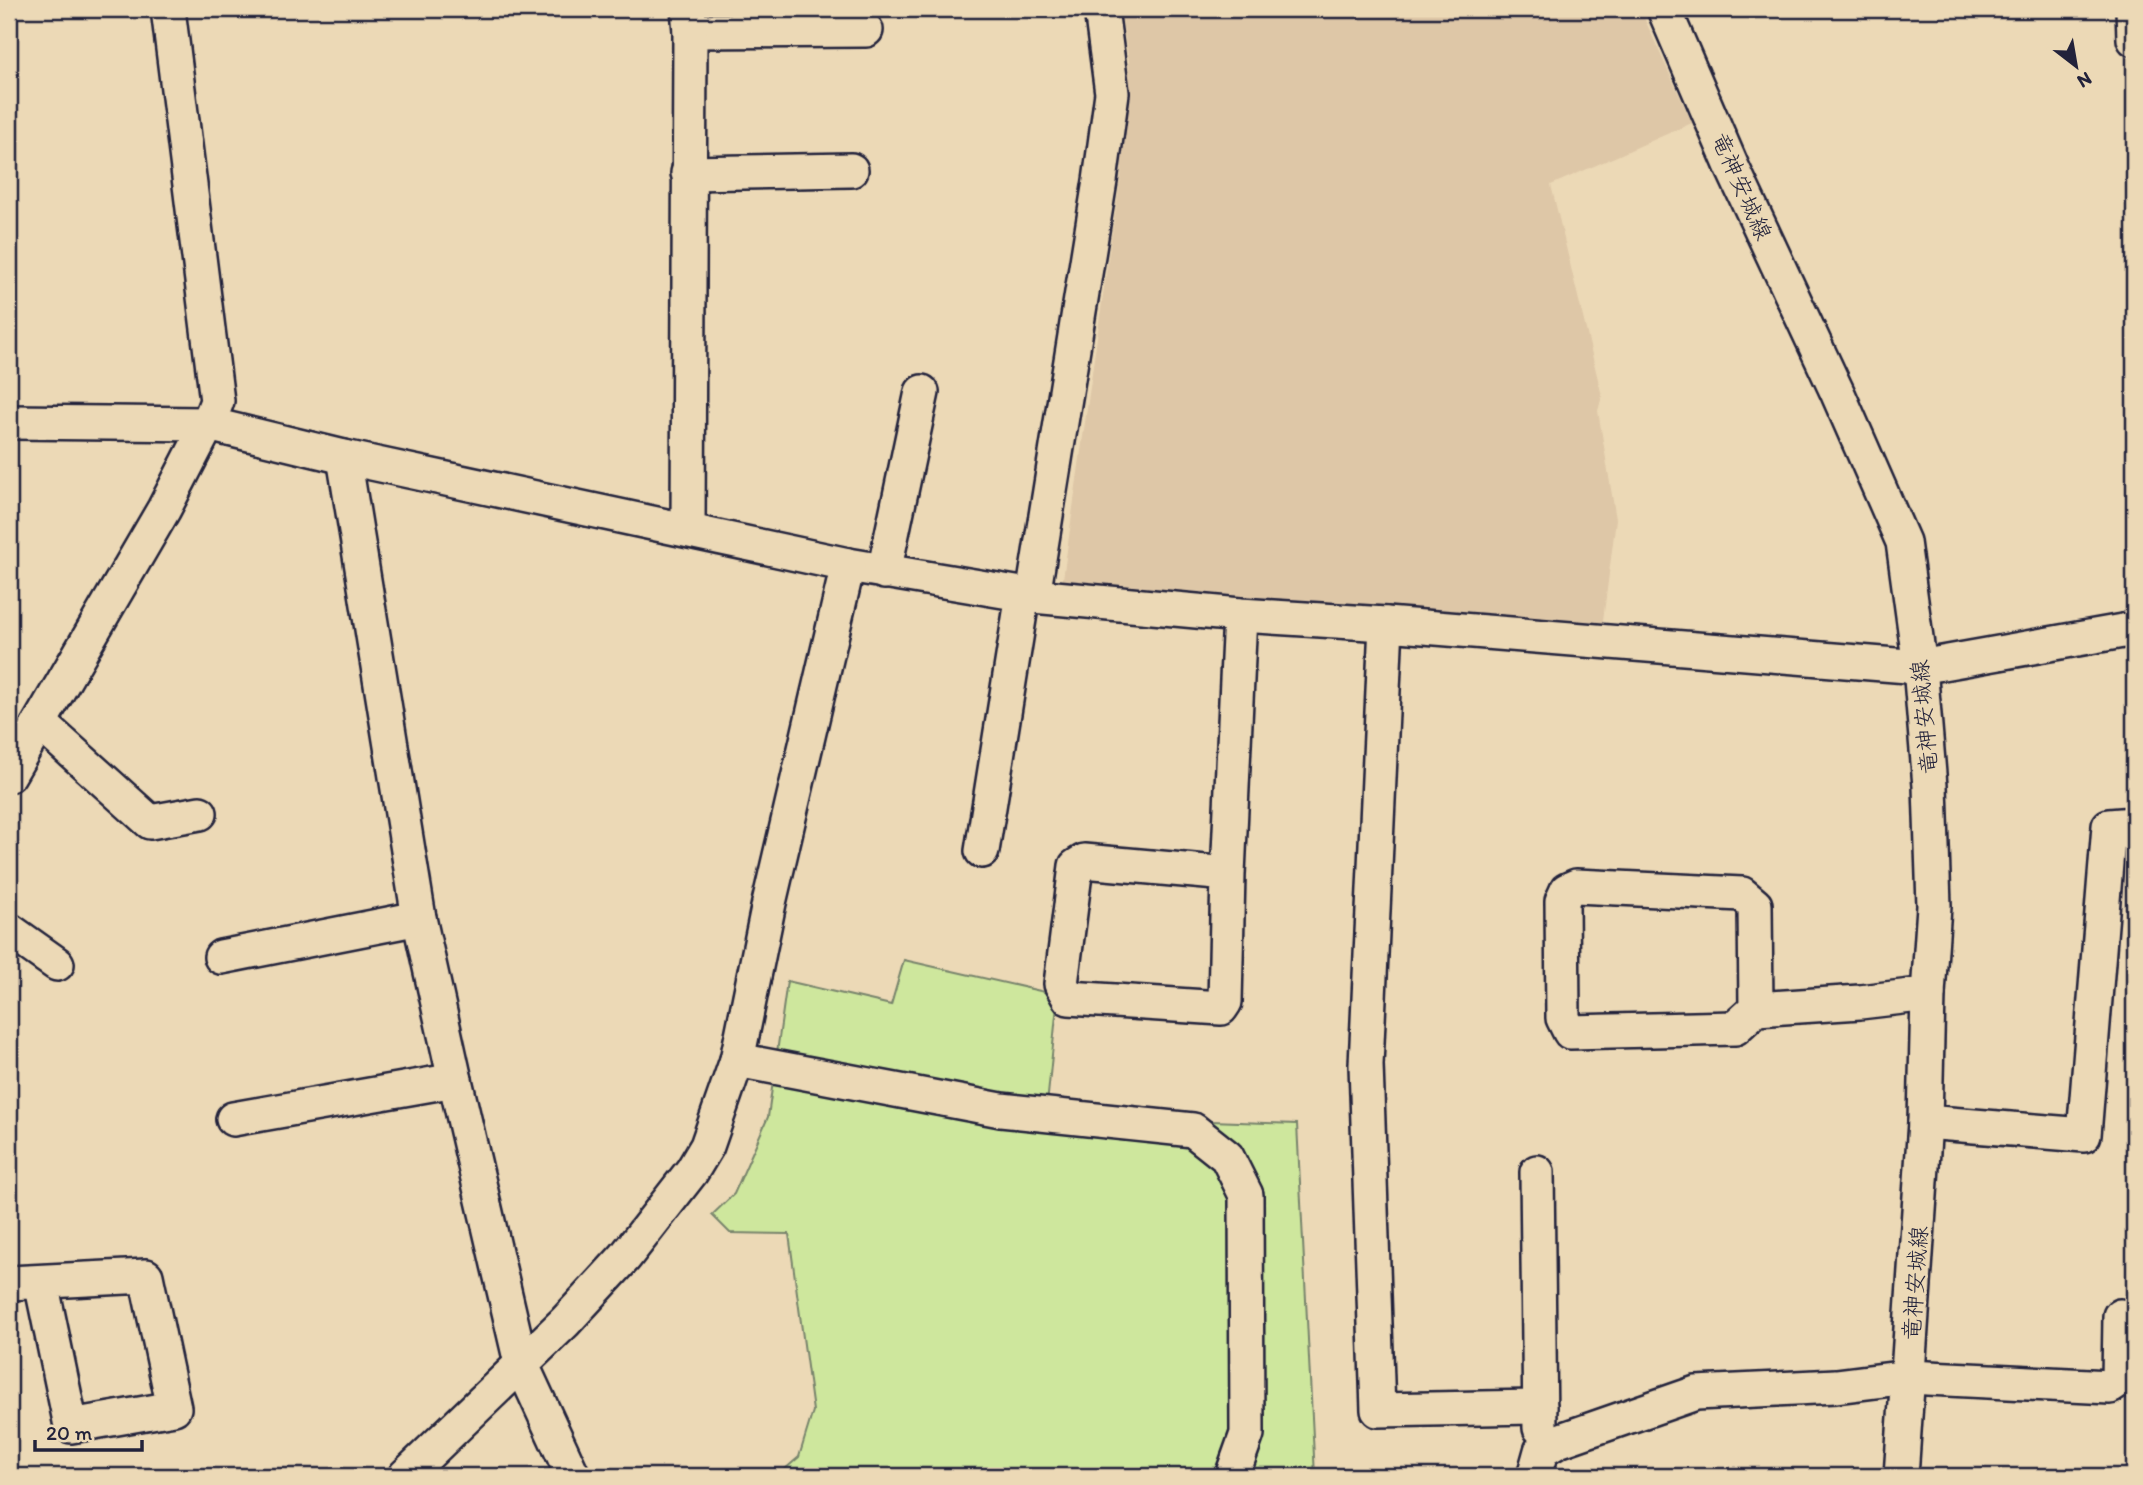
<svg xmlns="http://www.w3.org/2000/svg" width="2143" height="1485" viewBox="0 0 2143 1485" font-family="Itim,'Klee One',sans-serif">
<rect width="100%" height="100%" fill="#ecd9b6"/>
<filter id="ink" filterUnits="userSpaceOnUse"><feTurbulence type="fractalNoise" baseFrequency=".0143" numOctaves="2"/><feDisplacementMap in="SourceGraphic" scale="14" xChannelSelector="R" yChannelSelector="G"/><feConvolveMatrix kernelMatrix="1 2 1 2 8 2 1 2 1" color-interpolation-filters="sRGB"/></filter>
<g filter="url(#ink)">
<!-- built -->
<path fill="#dec7a7" d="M1120 9H1640L1692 123 1551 185 1602 396 1598 411 1616 519 1601 636 1062 586 1110 245 1121 176 1129 62Z"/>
<!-- green -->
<path fill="#cee79d" stroke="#78846c" stroke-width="2" d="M904 960 1058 995 1046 1115 1297 1124 1315 1476H777L799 1457 813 1411 789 1234 730 1233 712 1215 734 1194 768 1117 787 981 891 1005Z"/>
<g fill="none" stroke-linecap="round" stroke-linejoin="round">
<!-- minor casing -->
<g stroke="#22223b" stroke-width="38">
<g id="minor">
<path d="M1664 9 1732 167 1838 394 1903 542 1920 667 1930 786 1934 906 1928 994 1925 1122 1901 1476"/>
<path d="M2133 9 2134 39"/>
<path d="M690 31 866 30"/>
<path d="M688 173 851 170"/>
<path d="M9 422 208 424 344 457 848 565 1033 596 1240 615 1386 624 1920 667 2134 629"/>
<path d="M344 457 419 918 455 1080 521 1363 573 1476"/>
<path d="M688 529 690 31 688 9"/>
<path d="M884 572 922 392"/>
<path d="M1033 596 1100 181 1112 93 1101 9"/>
<path d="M1386 624 1366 1065 1378 1410 1540 1407"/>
<path d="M40 723 150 822 200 813"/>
<path d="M9 775 164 509 208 424 217 401 168 9"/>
<path d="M982 851 1023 594"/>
<path d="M1228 874 1084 861 1076 866 1061 984 1069 998 1221 1008 1225 1002 1228 874 1240 615"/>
<path d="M9 930 57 964"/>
<path d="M221 957 419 918"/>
<path d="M1756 1009 1755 905 1742 894 1576 886 1567 890 1562 901 1563 1018 1570 1032 1735 1028 1756 1009 1860 1002 1928 994"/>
<path d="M737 1060 1001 1110 1193 1130 1227 1157 1246 1195 1247 1434 1232 1476"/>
<path d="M233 1119 455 1080"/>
<path d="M1925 1122 2084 1135 2109 826 2134 824"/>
<path d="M1537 1172 1540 1428"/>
<path d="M9 1283 146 1276 174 1408 71 1426 41 1282"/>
<path d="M405 1476 565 1322 625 1257 692 1171 707 1146 737 1060 769 903 848 565"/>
<path d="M1534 1476 1541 1451 1558 1441 1696 1393 1836 1386 1908 1377 2110 1387 2119 1381 2120 1316"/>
</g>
</g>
<!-- minor -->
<use href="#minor" stroke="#ecd9b6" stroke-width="33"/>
</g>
</g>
<g text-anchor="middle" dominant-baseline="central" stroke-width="5" stroke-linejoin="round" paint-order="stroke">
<!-- street labels -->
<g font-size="23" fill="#22223b" stroke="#ecd9b6">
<text transform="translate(1742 186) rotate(66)">竜神安城線</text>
<text transform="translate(1924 717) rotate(-95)">竜神安城線</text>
<text transform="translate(1915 1283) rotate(-86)">竜神安城線</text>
</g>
</g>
<!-- margin -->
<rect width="2143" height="1485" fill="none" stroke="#ecd9b6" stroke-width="35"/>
<rect x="18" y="18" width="2108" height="1450" fill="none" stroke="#22223b" stroke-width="2.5" filter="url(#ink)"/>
<!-- north arrow -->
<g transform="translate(2076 66) rotate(149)" stroke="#ecd9b6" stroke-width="5" paint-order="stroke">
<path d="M0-5L12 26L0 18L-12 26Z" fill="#22223b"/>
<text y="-10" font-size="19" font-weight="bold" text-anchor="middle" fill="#22223b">N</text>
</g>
<!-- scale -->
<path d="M35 1440v10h107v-10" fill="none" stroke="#22223b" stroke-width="3.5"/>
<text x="46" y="1440" font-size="21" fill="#22223b" stroke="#ecd9b6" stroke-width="5" paint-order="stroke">20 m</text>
</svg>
